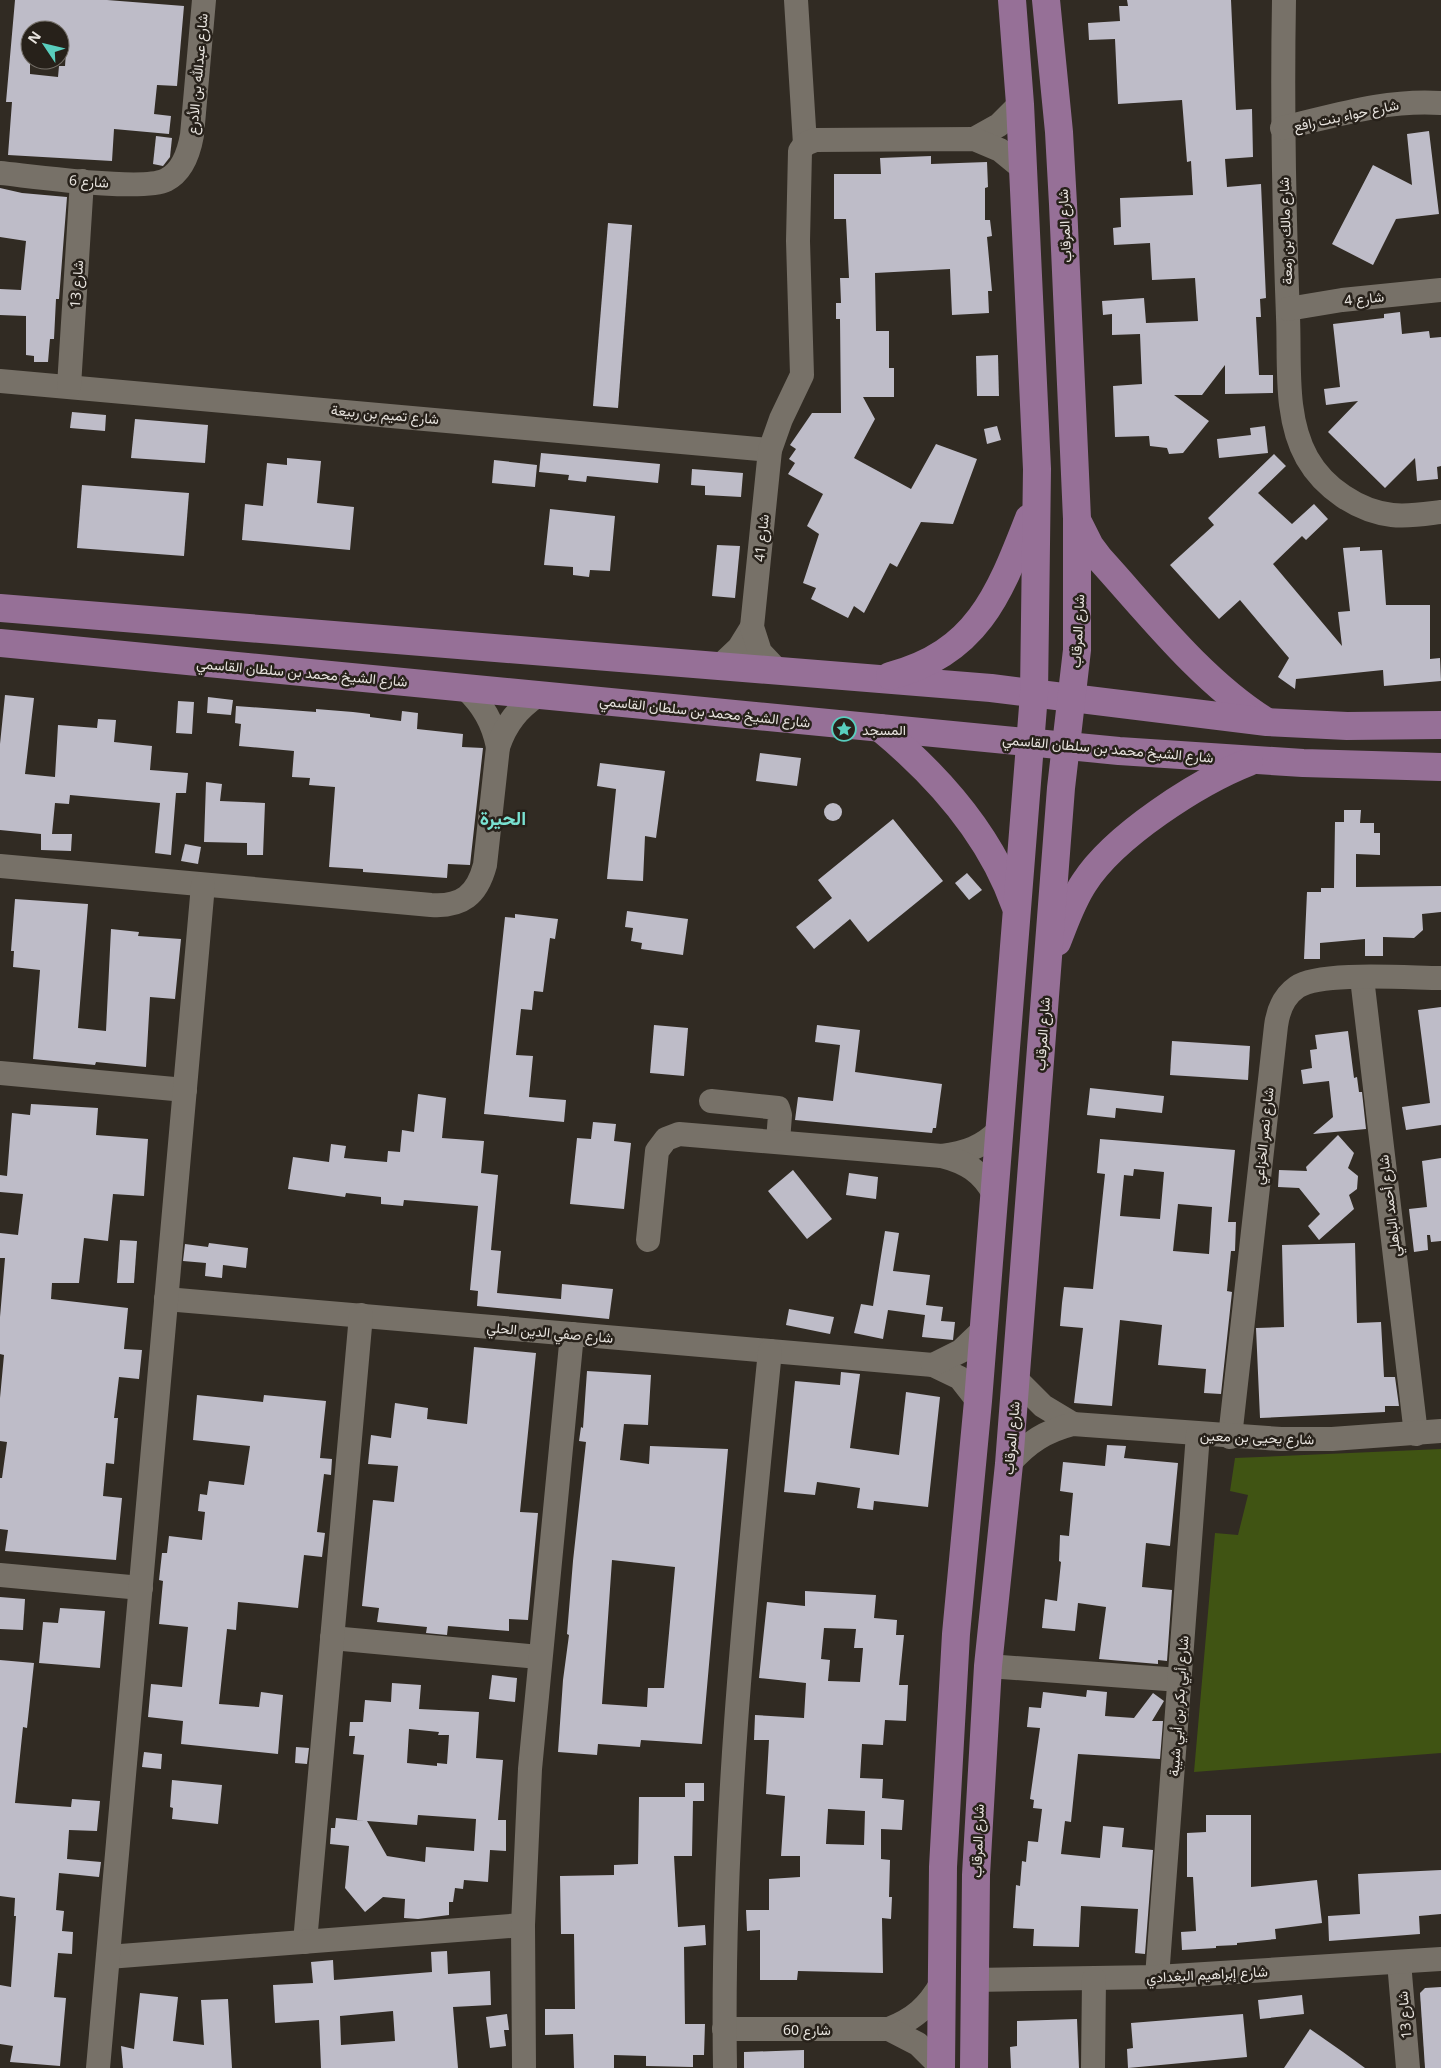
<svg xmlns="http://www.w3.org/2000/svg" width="1441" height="2068" viewBox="0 0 1441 2068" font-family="'Noto Sans',Vazirmatn,sans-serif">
<rect width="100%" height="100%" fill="#312b23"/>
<!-- green -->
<path fill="#405413" d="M1441 1449V1753L1194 1772 1215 1533 1238 1535 1248 1495 1230 1491 1235 1458Z"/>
<!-- building -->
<g fill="#bebcc8" fill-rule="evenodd">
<path d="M15 0H107L184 6 177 86 157 85 154 114 171 116 169 134 114 129 112 161 8 155 12 102H6ZM30 30H64V37H67L65 66H59L58 77 30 74Z"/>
<path d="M1127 0H1231L1236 110 1252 109 1253 157 1225 159 1227 187 1261 184 1266 298 1260 299 1261 317H1256L1259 375H1273V393L1225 394V365L1202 395H1174L1209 421 1183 453 1169 454 1167 448 1150 446 1149 436 1115 437 1113 386 1142 384 1140 334 1112 335V314L1103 315 1102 301 1144 298 1146 323 1198 321 1195 278 1152 280 1150 243 1114 245 1113 228 1121 227 1120 198 1193 195 1191 161 1187 162 1182 100 1118 104 1115 39 1089 40 1088 23 1120 21 1119 6H1128Z"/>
<path d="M1429 131 1439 214 1396 219 1373 265 1332 244 1373 165 1412 185 1407 134Z"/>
<path d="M156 136 172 138 170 157 163 166 153 164Z"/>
<path d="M931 156V164L987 162 988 187 985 188V220H990L992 236 987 237 992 291H988L989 313 952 315 950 269 875 273 876 331H889V368H894V397H863L875 419 854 458 911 489 936 444 977 459 953 524 921 522 897 567 890 563 864 613 854 606 848 618 811 599 816 588 803 583 819 534 807 526 823 494 788 474 795 463 789 459 796 449 790 445 812 413H841L840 319H836V303H841L840 278H849L846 219H834V174H881L880 158Z"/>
<path d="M0 188 22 193 67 197 59 299H56L54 339H50L48 362H34V356L26 355V316L0 315V289L21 290 26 241 0 237Z"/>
<path d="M608 223 632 225 618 408 593 406Z"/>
<path d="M1400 312 1402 334 1429 331 1430 338 1441 337V466L1437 467 1438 479 1417 481 1415 458 1385 488 1328 432 1358 401 1326 405 1324 389 1340 387 1333 324 1384 318V314Z"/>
<path d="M998 355 999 396H977L976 356Z"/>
<path d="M72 412 106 415 105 431 70 428Z"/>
<path d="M135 419 208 425 205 463 131 458Z"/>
<path d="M997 426 1001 440 987 444 984 429Z"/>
<path d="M1265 426 1268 453 1219 458 1217 439 1251 435 1250 428Z"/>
<path d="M541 453 660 464 658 483 587 476 586 482 568 480 569 475 539 472Z"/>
<path d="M1274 454 1286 466 1258 493 1292 524 1314 504 1328 519 1306 540 1302 536 1273 564 1342 646 1338 612 1350 611 1343 548 1360 547V551L1382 550 1386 605H1430V659L1440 658 1441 681 1384 686 1383 670 1296 679 1295 689 1278 677 1289 658 1240 600 1219 619 1170 565 1214 525 1208 518Z"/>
<path d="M287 458 321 461 317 503 354 507 350 550 242 540 245 504 263 506 267 463 287 465Z"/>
<path d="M494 460 537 465 535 487 492 483Z"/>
<path d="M692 469 743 473 741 497 705 495V486L691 485Z"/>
<path d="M82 485 189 493 184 556 77 548Z"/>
<path d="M550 509 615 516 610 571 590 570 589 577 573 575V567L544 565Z"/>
<path d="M717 545 740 546 735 598 712 596Z"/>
<path d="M5 695 34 698 25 774 55 777 58 725 97 728 98 719 116 720 114 742 152 746 150 770 188 773 186 793H176L171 855 155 853 160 803 70 795 69 804 55 803 52 834H72L71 851 41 850V834L0 830V744Z"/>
<path d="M208 697 233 700 231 715 207 713Z"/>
<path d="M178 701 194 702 192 734 176 733Z"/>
<path d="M236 706 316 712V709L353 712 370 714V717L401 721 402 711 418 713 417 729 463 734 462 747 483 748 470 865 448 864 447 878 363 872V869L329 867 335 787 309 785 310 778 292 777 294 751 239 746 241 724 235 723Z"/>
<path d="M760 753 801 758 797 786 756 781Z"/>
<path d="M600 763 665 771 656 838 645 836 643 881 607 879 616 789 597 786Z"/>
<path d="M206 782 222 784 220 801 265 803 263 855H247V843L204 842Z"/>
<circle cx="833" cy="812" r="9"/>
<path d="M1344 810H1361L1360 823H1374V833H1380V855L1356 854V887L1441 886V912L1422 914 1423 930 1414 938 1383 937V956H1365V939L1320 943V959H1304L1307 892H1321V888H1334L1335 822H1344Z"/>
<path d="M893 819 943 881 868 942 850 919 814 949 796 927 832 898 818 880Z"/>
<path d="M185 844 201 847 198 864 181 861Z"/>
<path d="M967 873 982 890 969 900 955 883Z"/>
<path d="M15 899 88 904 78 1028 106 1031 111 929 139 932 138 936 181 939 175 999 150 997 146 1067 96 1062 95 1065 33 1059 40 970 13 967 14 951H11Z"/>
<path d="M627 911 688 919 683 955 641 949 642 943 631 941 633 928 625 927Z"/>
<path d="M515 914 558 919 555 939 550 938 543 992 534 991 532 1010 521 1009 516 1055 533 1056 529 1097 566 1100 564 1122 484 1114 505 917 515 918Z"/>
<path d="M1441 1007V1125L1406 1130 1402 1107 1430 1103 1418 1010Z"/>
<path d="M654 1025 688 1028 684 1076 650 1073Z"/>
<path d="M817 1025 860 1030 855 1072 942 1084 936 1128H933L932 1133 795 1120 798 1097 833 1101 840 1045 815 1042Z"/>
<path d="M1348 1031 1354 1078 1357 1077 1359 1092H1362L1366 1129 1313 1134 1333 1117 1329 1081 1303 1084 1301 1070 1312 1068 1310 1050 1317 1049 1315 1035Z"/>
<path d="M1172 1041 1250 1046 1248 1080 1170 1075Z"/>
<path d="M1090 1088 1164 1096 1162 1113 1116 1108 1115 1118 1087 1115Z"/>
<path d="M418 1094 446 1098 442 1138 484 1141 481 1173 498 1175 491 1250 501 1251 497 1293 561 1299 562 1284 613 1289 609 1319 477 1306 478 1291 470 1290 478 1206 404 1200 403 1206 381 1204V1197L346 1193 345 1197 288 1189 293 1157 329 1162 331 1144 346 1146 344 1158 387 1162 388 1151 400 1152 402 1130 414 1132Z"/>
<path d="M31 1104 98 1108 96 1135 148 1139 144 1196 113 1194 108 1241 84 1238 79 1283H52L51 1299 128 1308 124 1349 142 1350 139 1379 119 1377 114 1418H118L114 1464 106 1463 103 1496 122 1498 116 1560 5 1551 8 1530 0 1529V1478H2L7 1442 0 1441V1398L4 1355 0 1354V1317L5 1258H0V1233L18 1235 23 1194 0 1192V1175L7 1176 12 1113 30 1115Z"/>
<path d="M593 1122 616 1124 614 1141 631 1143 624 1209 570 1204 577 1138 591 1139Z"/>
<path d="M1338 1135 1354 1153 1348 1168 1358 1176 1357 1189 1349 1195 1354 1209 1319 1240 1308 1226 1320 1214 1299 1188 1278 1187 1279 1170 1307 1171 1306 1167Z"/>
<path d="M1100 1139 1235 1150 1228 1222H1236L1235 1251H1231L1227 1291 1232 1292 1221 1394 1204 1393 1206 1369 1158 1365 1162 1325 1120 1320 1112 1406 1074 1403 1083 1328 1060 1326 1062 1303 1064 1287 1093 1289 1105 1174 1097 1173ZM1134 1169 1164 1172 1160 1219 1120 1216 1124 1175 1133 1176ZM1178 1204 1212 1207 1209 1254 1173 1251Z"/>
<path d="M1441 1158V1241L1431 1242 1430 1235H1427L1428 1250 1414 1252 1409 1209 1427 1207 1422 1161Z"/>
<path d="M793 1170 832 1219 807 1239 768 1191Z"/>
<path d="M849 1173 878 1177 876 1199 846 1195Z"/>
<path d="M885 1231 899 1233 893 1271 930 1275 926 1305 943 1307 941 1321 955 1322 953 1340 922 1337 925 1315 888 1310 883 1339 854 1333 861 1304 873 1306Z"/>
<path d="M120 1240 137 1241 134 1283H117Z"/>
<path d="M209 1243 248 1248 246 1268 223 1265 222 1278 205 1276 206 1263 183 1261 185 1244 208 1247Z"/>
<path d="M1355 1243 1357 1323 1381 1322 1384 1377H1395L1399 1406H1385V1412L1260 1418 1256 1328 1284 1327 1282 1245Z"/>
<path d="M789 1309 834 1317 830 1334 786 1325Z"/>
<path d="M474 1347 536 1353 520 1512 538 1513 528 1620 509 1619V1631L448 1626 447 1635 426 1633 427 1627 377 1622 379 1608 362 1606 373 1500 394 1502 398 1466 368 1464 371 1435 391 1438 395 1403 428 1408 427 1419 467 1424Z"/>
<path d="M587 1371 651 1375 648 1425 624 1424 620 1460 649 1464 650 1446 728 1449 702 1744 641 1740 640 1747 598 1744 597 1755 558 1752 563 1680 569 1635 567 1634 573 1561 586 1442 579 1441 581 1427 583 1428ZM612 1560 675 1567 664 1688H648L647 1707 602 1704Z"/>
<path d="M841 1372 860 1374 850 1448 899 1455 906 1392 940 1397 928 1507 874 1501 873 1510 857 1508 860 1488 817 1482 815 1495 784 1492 795 1381 840 1385Z"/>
<path d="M197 1395 263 1402 264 1395 326 1401 320 1458 332 1459 331 1475 324 1474 317 1532 325 1533 322 1557 304 1555 298 1608 238 1602 236 1630 227 1629 219 1704 259 1707 261 1692 283 1695 278 1754 181 1744 183 1721 148 1717 151 1684 182 1687 188 1627 159 1624 163 1581 159 1580 162 1553H167L169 1536 202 1540 205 1512 198 1511 200 1494 207 1495 209 1481 244 1485 250 1446 193 1440Z"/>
<path d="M1107 1445 1126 1446 1124 1458 1178 1463 1170 1546 1146 1543 1142 1587 1172 1590 1167 1661 1158 1660V1664L1099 1659 1106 1607 1078 1603 1075 1631 1042 1628 1045 1599 1057 1601 1061 1562 1059 1561 1060 1535 1069 1536 1073 1493 1060 1491 1063 1462 1105 1466Z"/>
<path d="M805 1591 876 1595 874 1618 897 1620 896 1635H904L899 1685H908L906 1721 885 1720 883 1745 862 1744 860 1778 883 1779 882 1798 904 1800 902 1830 881 1829V1859L890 1860 889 1897H892L891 1919 882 1918 883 1973 798 1971 797 1980H760V1930L747 1931 746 1910H769V1879L800 1877V1856H781L785 1796 766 1794 769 1740H754L755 1715 804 1718 806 1683 759 1678 767 1602 805 1606ZM824 1628 856 1629 854 1648H863L860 1682 828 1681 830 1660 821 1659ZM828 1809 865 1811 864 1845 826 1844Z"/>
<path d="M0 1597 25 1599 23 1630 0 1629Z"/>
<path d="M60 1608 105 1611 100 1668 39 1663 43 1622 58 1623Z"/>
<path d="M0 1660 34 1663 27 1728 23 1727 15 1803 71 1807 72 1799 100 1801 97 1831 69 1830 67 1859 101 1862 99 1877 59 1873 56 1910 64 1911 62 1931 73 1932 72 1954 58 1953 54 1997 66 1998 60 2066 10 2062 13 2046 0 2044V1985L11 1987 16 1916H14L15 1898 0 1896Z"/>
<path d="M492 1675 517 1678 515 1702 489 1699Z"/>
<path d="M392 1683 421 1685 419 1709 479 1712 476 1758 503 1760 498 1820H506V1851L490 1850 488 1882 464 1880 463 1889 455 1888 453 1902H449V1915L418 1919 404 1918 405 1899 383 1897 365 1912 345 1888 349 1846 330 1844 331 1828H335L336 1818 365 1821 357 1820 364 1755 353 1754 355 1736H349L350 1722H363L365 1700 391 1702ZM409 1729 439 1732 438 1735H449L447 1764 437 1763V1766L407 1763ZM418 1815 476 1819 474 1851 426 1847 425 1862 387 1856 367 1821 417 1825Z"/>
<path d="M1087 1690 1107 1692 1105 1716 1134 1718 1153 1693 1164 1701 1152 1721H1163L1160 1759 1078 1754 1071 1822 1065 1821 1061 1854 1100 1858 1103 1826 1124 1828 1122 1847 1153 1850 1145 1954 1135 1953 1138 1909 1081 1906 1079 1947 1033 1946 1034 1929 1013 1928 1016 1885 1020 1886 1022 1861 1026 1862 1028 1841 1038 1842 1042 1809 1033 1808 1034 1800 1030 1799 1040 1728 1027 1727 1029 1707 1041 1708 1043 1692 1086 1697Z"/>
<path d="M296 1747 309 1748 307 1764 295 1763Z"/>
<path d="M144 1752 162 1754 161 1769 142 1767Z"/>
<path d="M172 1780 222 1785 218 1824 172 1819 173 1808 170 1807Z"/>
<path d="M685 1783H704V1801H693L692 1856H674L678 1927 705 1925 706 1945 684 1947 685 2024H705L704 2055H693V2067L646 2066V2056L614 2055V2068H574L573 2034 545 2035V2009H575L574 1934H561L560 1876 614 1875V1865L638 1864 639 1797H685Z"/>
<path d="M1206 1815H1251V1887L1317 1880 1322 1923 1275 1929 1276 1939 1237 1943V1945L1216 1946V1948L1182 1950 1181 1932 1196 1931 1193 1877H1187V1833L1206 1832Z"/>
<path d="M1441 1870V1914L1419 1916 1420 1934 1329 1941 1328 1916 1360 1914 1358 1874Z"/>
<path d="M447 1951 448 1974 490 1971 491 2005 453 2007 458 2068H321L319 2020 275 2023 273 1985 313 1983 311 1962 333 1960 334 1980 432 1972 431 1952ZM393 2011 395 2041 341 2045 340 2016Z"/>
<path d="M1441 1987V2068H1425L1420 1993 1425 1988Z"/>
<path d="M140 1993 178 1997 173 2041 204 2045 201 2000 228 1999 232 2068H123L121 2046 134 2049Z"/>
<path d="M1302 1995 1304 2014 1260 2019 1258 2000Z"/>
<path d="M507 2014 509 2030H504L506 2046 490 2048 486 2017Z"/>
<path d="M1243 2014 1247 2057 1128 2068 1127 2049 1133 2048 1131 2023Z"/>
<path d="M1077 2019 1079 2068H1011L1010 2047 1017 2046V2021Z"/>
<path d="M1310 2029 1343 2052 1365 2068H1284Z"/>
<path d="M804 2050V2068H744V2052Z"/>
</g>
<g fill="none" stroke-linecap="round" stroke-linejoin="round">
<!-- minor -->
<g stroke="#777168" stroke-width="24">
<path d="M796 0 805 144"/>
<path d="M1284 0C1282 106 1284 211 1288 317 1290 363 1284 417 1307 458 1324 488 1358 511 1392 515 1408 517 1425 514 1441 512"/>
<path d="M1282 128C1334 116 1386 99 1441 103"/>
<path d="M974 139 999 125 1020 104"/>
<path d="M0 173C31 176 142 192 166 180 182 172 189 152 192 135L204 0"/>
<path d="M1288 309 1342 300 1441 290"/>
<path d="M0 381 770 450"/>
<path d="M69 386 82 181"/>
<path d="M720 666 739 648 752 627"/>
<path d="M778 671 760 652 752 627 770 450 781 419 802 375 798 241 800 151 805 144 815 140 974 139 1000 150 1022 168"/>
<path d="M465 688C483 705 493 722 498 747"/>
<path d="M0 866 431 905C462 907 477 895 485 865L498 747C506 723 518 709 538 695"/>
<path d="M1362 978 1416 1434"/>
<path d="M0 1073 185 1090"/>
<path d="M711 1101 778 1108 780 1115 778 1141"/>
<path d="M942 1156C965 1153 983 1147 999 1130"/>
<path d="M648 1240 657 1151 666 1139 679 1134 942 1156C966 1162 982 1172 994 1194"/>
<path d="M166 1299 933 1365 960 1378 978 1401"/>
<path d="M933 1365 961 1351 984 1329"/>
<path d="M1016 1379 1043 1406 1073 1424"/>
<path d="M1230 1437 1276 1026C1278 1010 1284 996 1297 987 1320 971 1410 978 1441 978"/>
<path d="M1009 1464C1028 1442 1046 1431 1073 1424L1281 1439H1332L1441 1431"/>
<path d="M0 1575 141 1588"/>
<path d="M332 1638 539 1657"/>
<path d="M988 1666 1180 1680"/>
<path d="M305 1942 361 1315"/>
<path d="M108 1957 523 1925"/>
<path d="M1399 1962 1408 2068"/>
<path d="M1157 1977 1198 1434"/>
<path d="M973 1980 1157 1977 1441 1959"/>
<path d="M724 2029H889C914 2019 928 2007 941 1984"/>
<path d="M889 2029 918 2044 941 2067"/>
<path d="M98 2068 203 885"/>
<path d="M524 2068 523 1925 530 1769 572 1334"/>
<path d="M725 2068C721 1828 746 1590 770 1351"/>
<path d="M1093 2068 1094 1979"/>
</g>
<!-- major -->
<g stroke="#967097" stroke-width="28">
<path d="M1079 524 1090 546 1099 558C1149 613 1201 680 1264 720"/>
<path d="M0 608 991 688 1267 722 1347 726 1441 725"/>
<path d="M0 643 1119 751 1303 763 1441 767"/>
<path d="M890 676C977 653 999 595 1029 518"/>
<path d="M880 728C937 775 990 835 1015 905"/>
<path d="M1057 942C1065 922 1072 901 1084 883 1114 836 1198 782 1249 762"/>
<path d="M941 2068 943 1867 956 1634 978 1401 1034 694 1037 469 1020 104 1012 0"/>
<path d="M974 2068 976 1875 988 1666 1009 1464 1061 788 1077 650V519L1063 204 1059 132 1046 0"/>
</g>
</g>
<!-- icons -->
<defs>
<g id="sight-ring" transform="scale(1.25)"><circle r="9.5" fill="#27211a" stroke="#59cebe" stroke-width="1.5"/><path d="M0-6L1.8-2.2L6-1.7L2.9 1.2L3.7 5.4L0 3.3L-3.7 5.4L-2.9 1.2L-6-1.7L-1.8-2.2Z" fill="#59cebe"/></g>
</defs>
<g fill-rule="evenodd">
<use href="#sight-ring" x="844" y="729"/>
</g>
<g text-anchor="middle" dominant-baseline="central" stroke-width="5" stroke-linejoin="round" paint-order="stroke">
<!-- street labels -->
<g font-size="14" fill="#e7e3de" stroke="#27211a">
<text transform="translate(197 74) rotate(-85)">شارع عبدالله بن الأدرع</text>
<text transform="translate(1346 115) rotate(-12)">شارع حواء بنت رافع</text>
<text transform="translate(89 181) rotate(4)">شارع 6</text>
<text transform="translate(1064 226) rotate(-93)">شارع المرقاب</text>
<text transform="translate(1285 231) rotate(-92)">شارع مالك بن زمعة</text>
<text transform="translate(76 284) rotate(-86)">شارع 13</text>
<text transform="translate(1364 298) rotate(-6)">شارع 4</text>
<text transform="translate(385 414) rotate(5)">شارع تميم بن ربيعة</text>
<text transform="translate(761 538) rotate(-84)">شارع 41</text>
<text transform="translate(1077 631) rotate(-87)">شارع المرقاب</text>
<text transform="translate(302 672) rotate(5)">شارع الشيخ محمد بن سلطان القاسمي</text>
<text transform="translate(705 711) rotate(6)">شارع الشيخ محمد بن سلطان القاسمي</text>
<text transform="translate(1108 748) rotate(5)">شارع الشيخ محمد بن سلطان القاسمي</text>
<text transform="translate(1042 1034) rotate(-86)">شارع المرقاب</text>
<text transform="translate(1263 1136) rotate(-84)">شارع نصر الخزاعي</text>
<text transform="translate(1389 1206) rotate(-97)">شارع أحمد الباهلي</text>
<text transform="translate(550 1332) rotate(5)">شارع صفي الدين الحلي</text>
<text transform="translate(1257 1437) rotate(2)">شارع يحيى بن معين</text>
<text transform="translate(1011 1438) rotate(-85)">شارع المرقاب</text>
<text transform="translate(1178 1706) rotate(-86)">شارع أبي بكر بن أبي شيبة</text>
<text transform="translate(977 1841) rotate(-88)">شارع المرقاب</text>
<text transform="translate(1207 1974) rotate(-3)">شارع إبراهيم البغدادي</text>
<text transform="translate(1404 2015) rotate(-95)">شارع 13</text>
<text x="807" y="2029">شارع 60</text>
</g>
<!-- poi labels -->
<g font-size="14" fill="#e7e3de" stroke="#27211a" text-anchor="start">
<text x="862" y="729">المسجد</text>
</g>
<!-- district labels -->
<g font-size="19" font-weight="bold" fill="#7ae2d2" stroke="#27211a">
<text x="503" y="818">الحيرة</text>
</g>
</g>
<!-- north arrow -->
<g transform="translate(45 45) rotate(305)"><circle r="24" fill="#27211a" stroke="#746f68"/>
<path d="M0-4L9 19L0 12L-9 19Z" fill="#59cebe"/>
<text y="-8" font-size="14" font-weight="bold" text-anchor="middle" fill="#e7e3de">N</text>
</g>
</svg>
